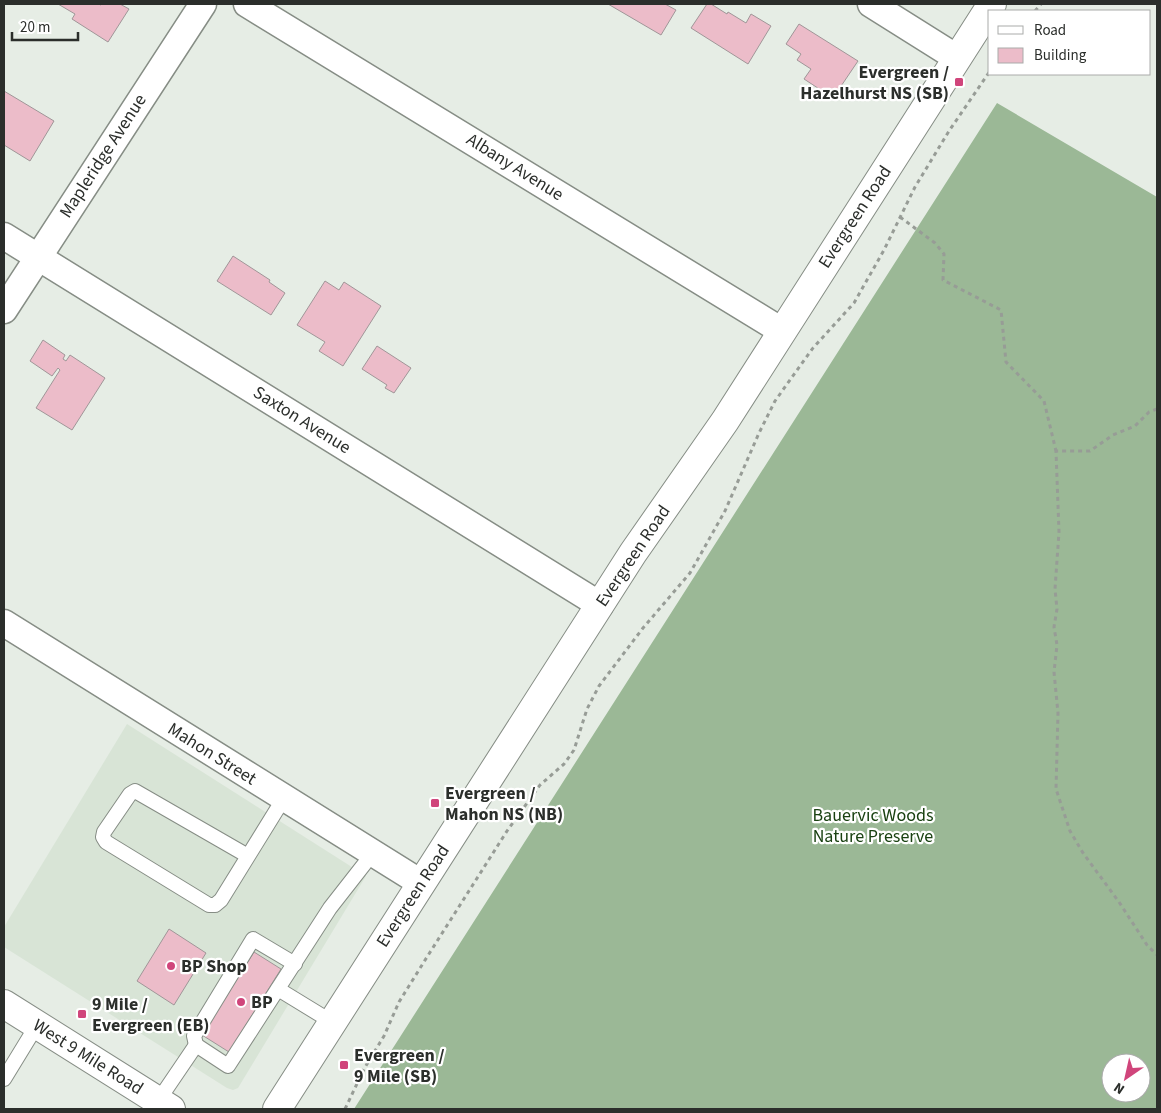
<svg xmlns="http://www.w3.org/2000/svg" width="1161" height="1113" viewBox="0 0 1161 1113" font-family="'Source Sans 3',sans-serif">
<rect width="100%" height="100%" fill="#e6ede5"/>
<!-- built -->
<path fill="#d8e4d6" d="M127 724 366 876 238 1088 233 1090 227 1088 4 947V927Z"/>
<!-- forest -->
<path fill="#9bb896" fill-rule="evenodd" d="M997 103 1157 197V1109H354ZM1111 1063H1141V1093H1111Z"/>
<!-- building -->
<g fill="#ecbcc9" stroke="#a09698">
<path d="M58 4H98L101 5 102 4H120L129 9 108 42 72 19 75 14Z"/>
<path d="M608 4H665L676 10 661 35Z"/>
<path d="M707 4H711L727 14 728 12 746 23 751 14 771 26 748 64 691 28Z"/>
<path d="M799 24 858 61 833 98 804 79 811 69 797 60 801 54 786 44Z"/>
<path d="M4 91 54 121 30 161 4 145Z"/>
<path d="M233 256 270 280 269 282 285 293 271 315 217 281Z"/>
<path d="M325 281 339 290 344 282 381 306 343 366 319 351 325 342 297 325Z"/>
<path d="M43 340 65 355 63 359 66 361 70 355 105 378 72 430 36 408 60 370 58 368 52 376 30 361Z"/>
<path d="M377 346 411 368 394 393 385 388 387 385 362 369Z"/>
<path d="M169 929 206 953 174 1005 137 981Z"/>
<path d="M254 952 281 969 229 1052 202 1035Z"/>
</g>
<g fill="none" stroke-linecap="round" stroke-linejoin="round">
<!-- lane casing -->
<g stroke="#868d85" stroke-width="16">
<g id="lane">
<path d="M248 856 135 791 130 794 104 832 103 837 106 842 209 905H215L221 900 284 798"/>
<path d="M278 989 332 1022"/>
<path d="M196 1045 194 1036 253 939 295 964"/>
<path d="M4 1079 37 1025"/>
<path d="M158 1101 196 1045 228 1066 330 908 373 853"/>
</g>
</g>
<!-- street casing -->
<g stroke="#868d85" stroke-width="29">
<g id="street">
<path d="M247 4 782 331"/>
<path d="M871 4 957 58"/>
<path d="M4 236 600 605"/>
<path d="M4 310 203 4"/>
<path d="M4 623 421 883"/>
</g>
</g>
<!-- secondary casing -->
<g stroke="#868d85" stroke-width="30">
<g id="secondary">
<path d="M4 1004 171 1109"/>
<path d="M277 1109 633 553 725 421 992 4"/>
</g>
</g>
<!-- path -->
<g stroke="#979c96" stroke-width="3" stroke-dasharray="4 4" stroke-linecap="butt">
<path d="M1035 11 1041 4"/>
<path d="M900 217 935 243 944 254 943 280 1001 310 1006 362 1044 401 1056 451"/>
<path d="M1157 409 1149 412 1135 426 1113 435 1090 451H1056L1059 532 1055 589 1057 609 1054 627 1057 645 1054 672 1058 713 1056 789 1070 831 1083 853 1119 902 1147 945 1157 955"/>
<path d="M345 1109 364 1069 384 1036 399 1002 427 957 507 831 540 785 564 764 574 750 587 709 599 686 643 628 690 573 725 511 759 433 775 401 813 348 854 303 884 250 915 187 949 131 990 71"/>
</g>
<!-- lane -->
<use href="#lane" stroke="#fff" stroke-width="14"/>
<!-- street -->
<use href="#street" stroke="#fff" stroke-width="26"/>
<!-- secondary -->
<use href="#secondary" stroke="#fff" stroke-width="28"/>
</g>
<!-- markers -->
<g fill="#d0457b" stroke="#fff" stroke-width="2">
<rect x="954" y="77" width="10" height="10" rx="2.5"/>
<rect x="430" y="798" width="10" height="10" rx="2.5"/>
<circle cx="171" cy="966" r="5"/>
<circle cx="241" cy="1002" r="5"/>
<rect x="77" y="1009" width="10" height="10" rx="2.5"/>
<rect x="339" y="1060" width="10" height="10" rx="2.5"/>
</g>
<g text-anchor="middle" dominant-baseline="central" stroke-width="4.5" stroke-linejoin="round" paint-order="stroke">
<!-- poi labels -->
<g font-size="18" font-weight="bold" fill="#2b2e2b" stroke="#fff" text-anchor="start">
<text x="949" y="72" text-anchor="end">Evergreen /<tspan x="949" dy="21">Hazelhurst NS (SB)</tspan></text>
<text x="445" y="793">Evergreen /<tspan x="445" dy="21">Mahon NS (NB)</tspan></text>
<text x="181" y="966">BP Shop</text>
<text x="251" y="1002">BP</text>
<text x="92" y="1004">9 Mile /<tspan x="92" dy="21">Evergreen (EB)</tspan></text>
<text x="354" y="1055">Evergreen /<tspan x="354" dy="21">9 Mile (SB)</tspan></text>
</g>
<!-- street labels -->
<g font-size="18" fill="#2b2e2b" stroke="#fff">
<text transform="translate(103 156) rotate(-57)">Mapleridge Avenue</text>
<text transform="translate(515 167) rotate(32)">Albany Avenue</text>
<text transform="translate(855 217) rotate(-57)">Evergreen Road</text>
<text transform="translate(302 420) rotate(32)">Saxton Avenue</text>
<text transform="translate(633 556) rotate(-56)">Evergreen Road</text>
<text transform="translate(212 754) rotate(32)">Mahon Street</text>
<text transform="translate(413 896) rotate(-57)">Evergreen Road</text>
<text transform="translate(88 1057) rotate(32)">West 9 Mile Road</text>
</g>
<!-- park labels -->
<g font-size="18" fill="#194111" stroke="#fff">
<text x="873" y="815">Bauervic Woods<tspan x="873" dy="21">Nature Preserve</tspan></text>
</g>
</g>
<!-- border -->
<rect width="1161" height="1113" fill="none" stroke="#2b2e2b" stroke-width="10"/>
<!-- legend -->
<rect x="988" y="10" width="162" height="65" fill="#ffffff" stroke="#aaabaa"/>
<rect x="998" y="26" width="25" height="8" fill="#ffffff" stroke="#aaabaa"/>
<text x="1034" y="35" font-size="15" fill="#2b2e2b">Road</text>
<rect x="998" y="48" width="25" height="15" fill="#ecbcc9" stroke="#aaabaa"/>
<text x="1034" y="60" font-size="15" fill="#2b2e2b">Building</text>
<!-- north arrow -->
<g transform="translate(1126 1078) rotate(214)"><circle r="24" fill="#ffffff" stroke="#aaabaa"/>
<path d="M0-4L9 19L0 12L-9 19Z" fill="#d0457b"/>
<text y="-8" font-size="14" font-weight="bold" text-anchor="middle" fill="#2b2e2b">N</text>
</g>
<!-- scale -->
<path d="M12 32v8h66v-8" fill="none" stroke="#2b2e2b" stroke-width="2.5"/>
<text x="20" y="32" font-size="15" fill="#2b2e2b" stroke="#ffffff" stroke-width="4" paint-order="stroke">20 m</text>
</svg>
